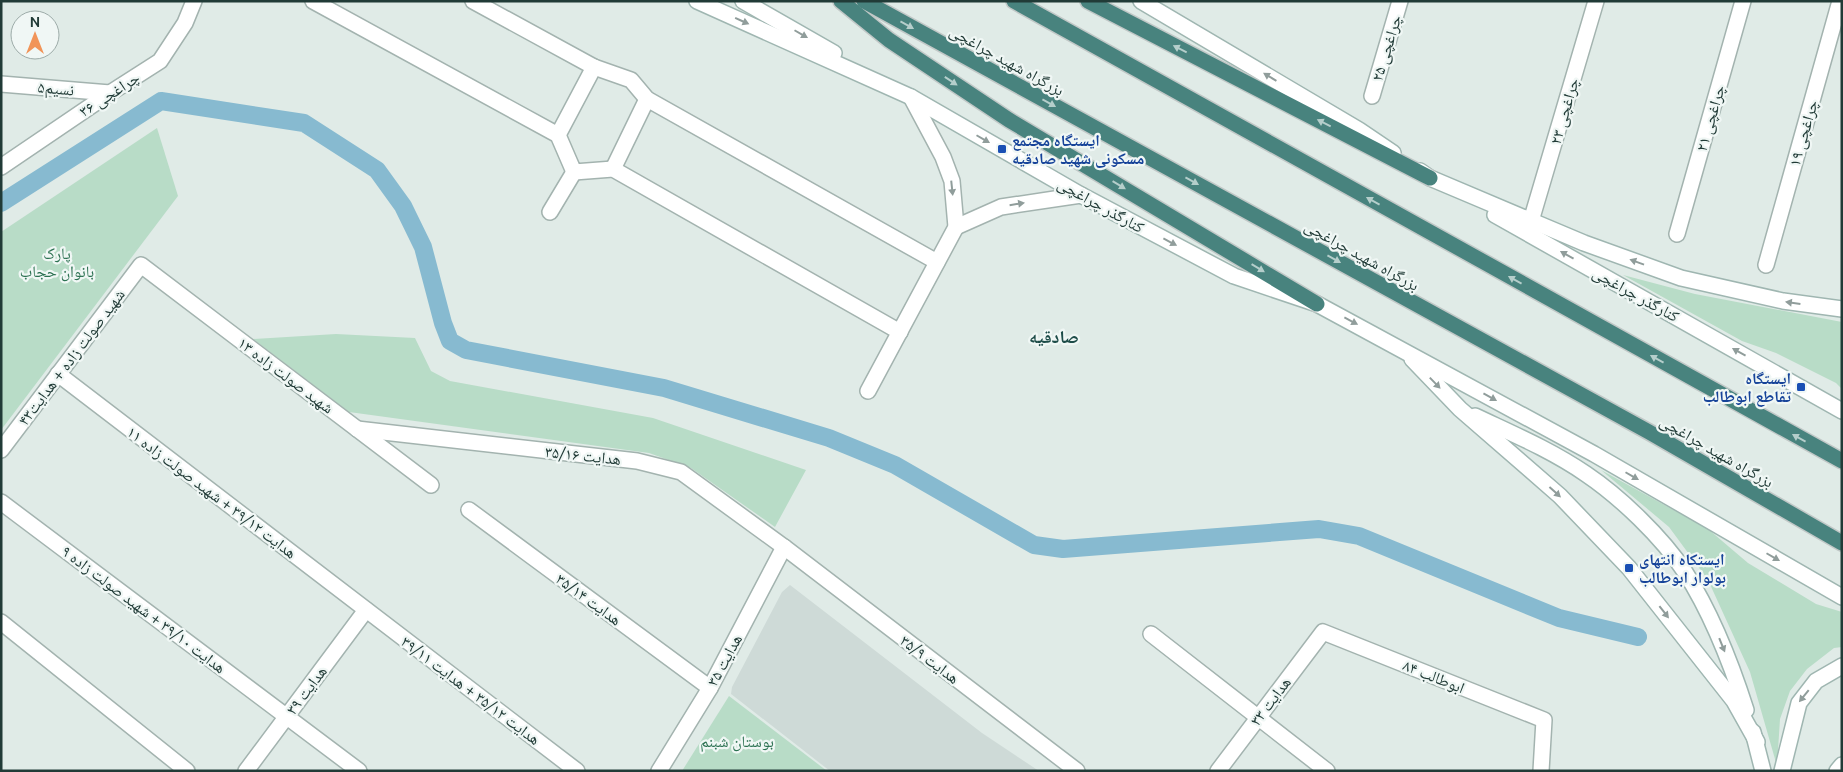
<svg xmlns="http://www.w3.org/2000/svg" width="1843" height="772" viewBox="0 0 1843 772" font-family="Ubuntu,'Noto Naskh Arabic',sans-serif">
<rect width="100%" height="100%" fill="#e0ebe7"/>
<!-- built -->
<path fill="#cedad7" d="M790 585 982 733 1039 771H830L731 694 732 687 782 592Z"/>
<!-- green -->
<g fill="#b8dcc7">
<path d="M157 128 178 196 1 430V232Z"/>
<path d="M1623 275 1695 294 1842 322V389L1836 383 1776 353 1742 341Z"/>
<path d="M336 334 415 338 431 371 450 381 653 418 806 470 775 527 691 468 649 453 349 412 253 339Z"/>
<path d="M1601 470 1708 529 1748 563 1816 604 1842 612V647L1834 648 1807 669 1790 691 1780 719 1777 766 1750 672 1708 580 1669 527Z"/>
<path d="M729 696 827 771H682Z"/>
</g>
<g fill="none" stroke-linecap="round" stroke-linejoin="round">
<!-- canal -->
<path stroke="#87bad0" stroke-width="18" d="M1 203 161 101 304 123 377 170 403 206 423 247 443 323 450 341 466 350 664 388 829 438 895 465 1034 545 1063 549 1319 529 1359 536 1559 618 1638 637"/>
<!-- minor casing -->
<g stroke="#a3b3af" stroke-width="18">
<g id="minor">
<path d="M313 1 558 135 574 172 613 169 900 332"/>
<path d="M473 1 594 67 631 80 647 99 937 262"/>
<path d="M1 84 110 93"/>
<path d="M1372 96 1400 1"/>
<path d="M558 135 594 67"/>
<path d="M1 167 110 93 160 61 185 23 194 1"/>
<path d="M613 169 647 99"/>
<path d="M550 212 574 172"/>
<path d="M1531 221 1596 1"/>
<path d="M956 227 1001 207 1081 195"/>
<path d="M1677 234 1743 1"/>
<path d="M1766 265 1840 1"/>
<path d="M58 374 577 771"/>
<path d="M868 391 956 227 952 181 943 157 911 97"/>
<path d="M357 429 637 461 681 472 784 547 1077 771"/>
<path d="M1 450 141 265 431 485"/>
<path d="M1 502 359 771"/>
<path d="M469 510 710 688"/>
<path d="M1 622 187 771"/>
<path d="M1151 634 1327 771"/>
<path d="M246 771 366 610"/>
<path d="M659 771 710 688 784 547"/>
<path d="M1218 771 1323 632 1544 720 1541 771"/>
</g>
</g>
<!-- secondary casing -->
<g stroke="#9fb6b1" stroke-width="18">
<g id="secondary">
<path d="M697 1 911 97 1081 195 1234 276 1317 304 1594 454 1842 597"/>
<path d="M743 1 834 53"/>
<path d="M1141 1 1359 130 1393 153"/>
<path d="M1420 171 1430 178 1584 243 1681 278 1783 301 1842 309"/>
<path d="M1495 215 1842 411"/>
<path d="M1412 359 1460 409 1560 496 1629 568 1734 701 1757 742"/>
<path d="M1475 416C1513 434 1551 450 1586 474 1620 497 1662 537 1685 572 1712 614 1731 663 1746 710"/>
<path d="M1753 732 1763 771"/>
<path d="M1782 771 1799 703 1816 681 1842 666"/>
<path d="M1837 771 1842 765"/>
</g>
</g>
<!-- trunk casing -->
<g stroke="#c1c8c7" stroke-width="18">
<g id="trunk">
<path d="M841 1 889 40 1009 120 1317 304"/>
<path d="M864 1 1649 432 1842 543"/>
<path d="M1014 1 1842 461"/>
<path d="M1088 1 1430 178"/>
</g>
</g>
<!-- minor -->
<use href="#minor" stroke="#fff" stroke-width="15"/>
<!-- secondary -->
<use href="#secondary" stroke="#fff" stroke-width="15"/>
<!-- trunk -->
<use href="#trunk" stroke="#48837e" stroke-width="15"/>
</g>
<!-- one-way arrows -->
<defs><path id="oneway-solid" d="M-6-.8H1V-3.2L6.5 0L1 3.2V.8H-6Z" transform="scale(1.25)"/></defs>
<g fill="#909d9b">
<use href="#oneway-solid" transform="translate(742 21) rotate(24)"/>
<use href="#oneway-solid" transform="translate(801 34) rotate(30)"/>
<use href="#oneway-solid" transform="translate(1270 77) rotate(-149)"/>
<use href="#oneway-solid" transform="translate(983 139) rotate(30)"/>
<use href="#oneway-solid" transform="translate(952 188) rotate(84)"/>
<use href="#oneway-solid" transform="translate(1017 204) rotate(-9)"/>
<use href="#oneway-solid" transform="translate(1170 242) rotate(28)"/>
<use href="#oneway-solid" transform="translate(1567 255) rotate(-151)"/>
<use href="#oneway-solid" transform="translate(1637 262) rotate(-160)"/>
<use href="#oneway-solid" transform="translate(1793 303) rotate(-172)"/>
<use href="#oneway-solid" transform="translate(1351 321) rotate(28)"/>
<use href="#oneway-solid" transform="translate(1739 352) rotate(-151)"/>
<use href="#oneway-solid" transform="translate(1435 383) rotate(46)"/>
<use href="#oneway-solid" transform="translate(1490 397) rotate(29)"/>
<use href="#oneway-solid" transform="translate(1632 476) rotate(30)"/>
<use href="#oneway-solid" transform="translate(1555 492) rotate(42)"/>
<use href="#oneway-solid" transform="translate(1773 557) rotate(30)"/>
<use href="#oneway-solid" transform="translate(1664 612) rotate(52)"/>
<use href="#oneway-solid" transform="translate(1722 645) rotate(68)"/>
<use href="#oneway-solid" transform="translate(1804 696) rotate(129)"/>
</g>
<g fill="#b5cecb">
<use href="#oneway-solid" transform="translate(907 25) rotate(29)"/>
<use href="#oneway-solid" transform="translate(1180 49) rotate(-153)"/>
<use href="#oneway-solid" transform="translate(951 81) rotate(34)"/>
<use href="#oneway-solid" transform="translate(1049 103) rotate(29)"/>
<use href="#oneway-solid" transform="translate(1324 123) rotate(-153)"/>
<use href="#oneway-solid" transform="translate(1192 181) rotate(29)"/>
<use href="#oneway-solid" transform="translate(1119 185) rotate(31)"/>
<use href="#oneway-solid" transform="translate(1373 201) rotate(-151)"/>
<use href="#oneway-solid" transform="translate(1334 259) rotate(29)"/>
<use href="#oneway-solid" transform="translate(1258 268) rotate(31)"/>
<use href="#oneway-solid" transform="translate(1515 280) rotate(-151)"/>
<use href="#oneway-solid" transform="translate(1657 359) rotate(-151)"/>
<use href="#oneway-solid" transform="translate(1799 438) rotate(-151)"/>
</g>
<!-- markers -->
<g fill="#1a4fb4" stroke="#f0f7f5" stroke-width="2">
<rect x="997" y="144" width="10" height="10" rx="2.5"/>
<rect x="1796" y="382" width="10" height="10" rx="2.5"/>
<rect x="1624" y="563" width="10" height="10" rx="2.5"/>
</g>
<g text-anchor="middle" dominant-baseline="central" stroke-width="4.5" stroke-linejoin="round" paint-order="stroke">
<!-- street labels -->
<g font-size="16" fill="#213b37" stroke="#f0f7f5">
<text transform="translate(1386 48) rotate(-73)">چراغچی ۲۵</text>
<text transform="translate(1007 60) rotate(29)">بزرگراه شهید چراغچی</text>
<text transform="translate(56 88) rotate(5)">نسیم۵</text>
<text transform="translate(109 94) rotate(-33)">چراغچی ۳۶</text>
<text transform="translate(1564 111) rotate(-74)">چراغچی ۲۳</text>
<text transform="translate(1710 118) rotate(-74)">چراغچی ۲۱</text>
<text transform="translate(1803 133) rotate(-74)">چراغچی ۱۹</text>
<text transform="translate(1101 205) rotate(29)">کنارگذر چراغچی</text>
<text transform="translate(1362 255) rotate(29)">بزرگراه شهید چراغچی</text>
<text transform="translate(1636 294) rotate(29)">کنارگذر چراغچی</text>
<text transform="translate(71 357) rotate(-53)">شهید صولت زاده + هدایت۴۳</text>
<text transform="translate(286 375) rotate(37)">شهید صولت زاده ۱۳</text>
<text transform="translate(1717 451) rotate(30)">بزرگراه شهید چراغچی</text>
<text transform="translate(583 455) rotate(6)">هدایت ۳۵/۱۶</text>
<text transform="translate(212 492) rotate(37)">هدایت ۳۹/۱۲ + شهید صولت زاده ۱۱</text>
<text transform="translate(589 599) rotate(36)">هدایت ۳۵/۱۴</text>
<text transform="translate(144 609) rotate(37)">هدایت ۳۹/۱۰ + شهید صولت زاده ۹</text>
<text transform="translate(930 659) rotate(37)">هدایت ۳۵/۹</text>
<text transform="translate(724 660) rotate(-62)">هدایت ۳۵</text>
<text transform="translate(1434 676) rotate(22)">ابوطالب ۸۴</text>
<text transform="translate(306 690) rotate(-53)">هدایت ۳۹</text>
<text transform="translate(471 690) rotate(37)">هدایت ۳۵/۱۲ + هدایت ۳۹/۱۱</text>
<text transform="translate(1270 701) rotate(-53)">هدایت ۳۳</text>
</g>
<!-- transit labels -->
<g font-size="16" font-weight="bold" fill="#164399" stroke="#f0f7f5" text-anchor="start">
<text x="1012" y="140">ایستگاه مجتمع<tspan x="1012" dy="18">مسکونی شهید صادقیه</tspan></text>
<text x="1791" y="378" text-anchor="end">ایستگاه<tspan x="1791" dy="18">تقاطع ابوطالب</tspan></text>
<text x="1639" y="559">ایستکاه انتهای<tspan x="1639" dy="18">بولوار ابوطالب</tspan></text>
</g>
<!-- park labels -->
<g font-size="16" fill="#2b7151" stroke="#f0f7f5">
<text x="57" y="253">پارک<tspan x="57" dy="18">بانوان حجاب</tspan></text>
<text x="737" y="741">بوستان شبنم</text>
</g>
<!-- neighbourhood labels -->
<g font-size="18" font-weight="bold" fill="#1d4c48" stroke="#f0f7f5">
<text x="1054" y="336">صادقیه</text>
</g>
</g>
<!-- border -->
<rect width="1843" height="772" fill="none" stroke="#213b37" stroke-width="5"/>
<!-- north arrow -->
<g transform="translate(35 35)"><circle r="24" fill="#f0f7f5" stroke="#9daca9"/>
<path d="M0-4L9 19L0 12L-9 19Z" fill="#f19458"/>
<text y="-8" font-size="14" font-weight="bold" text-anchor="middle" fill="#213b37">N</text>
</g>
</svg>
